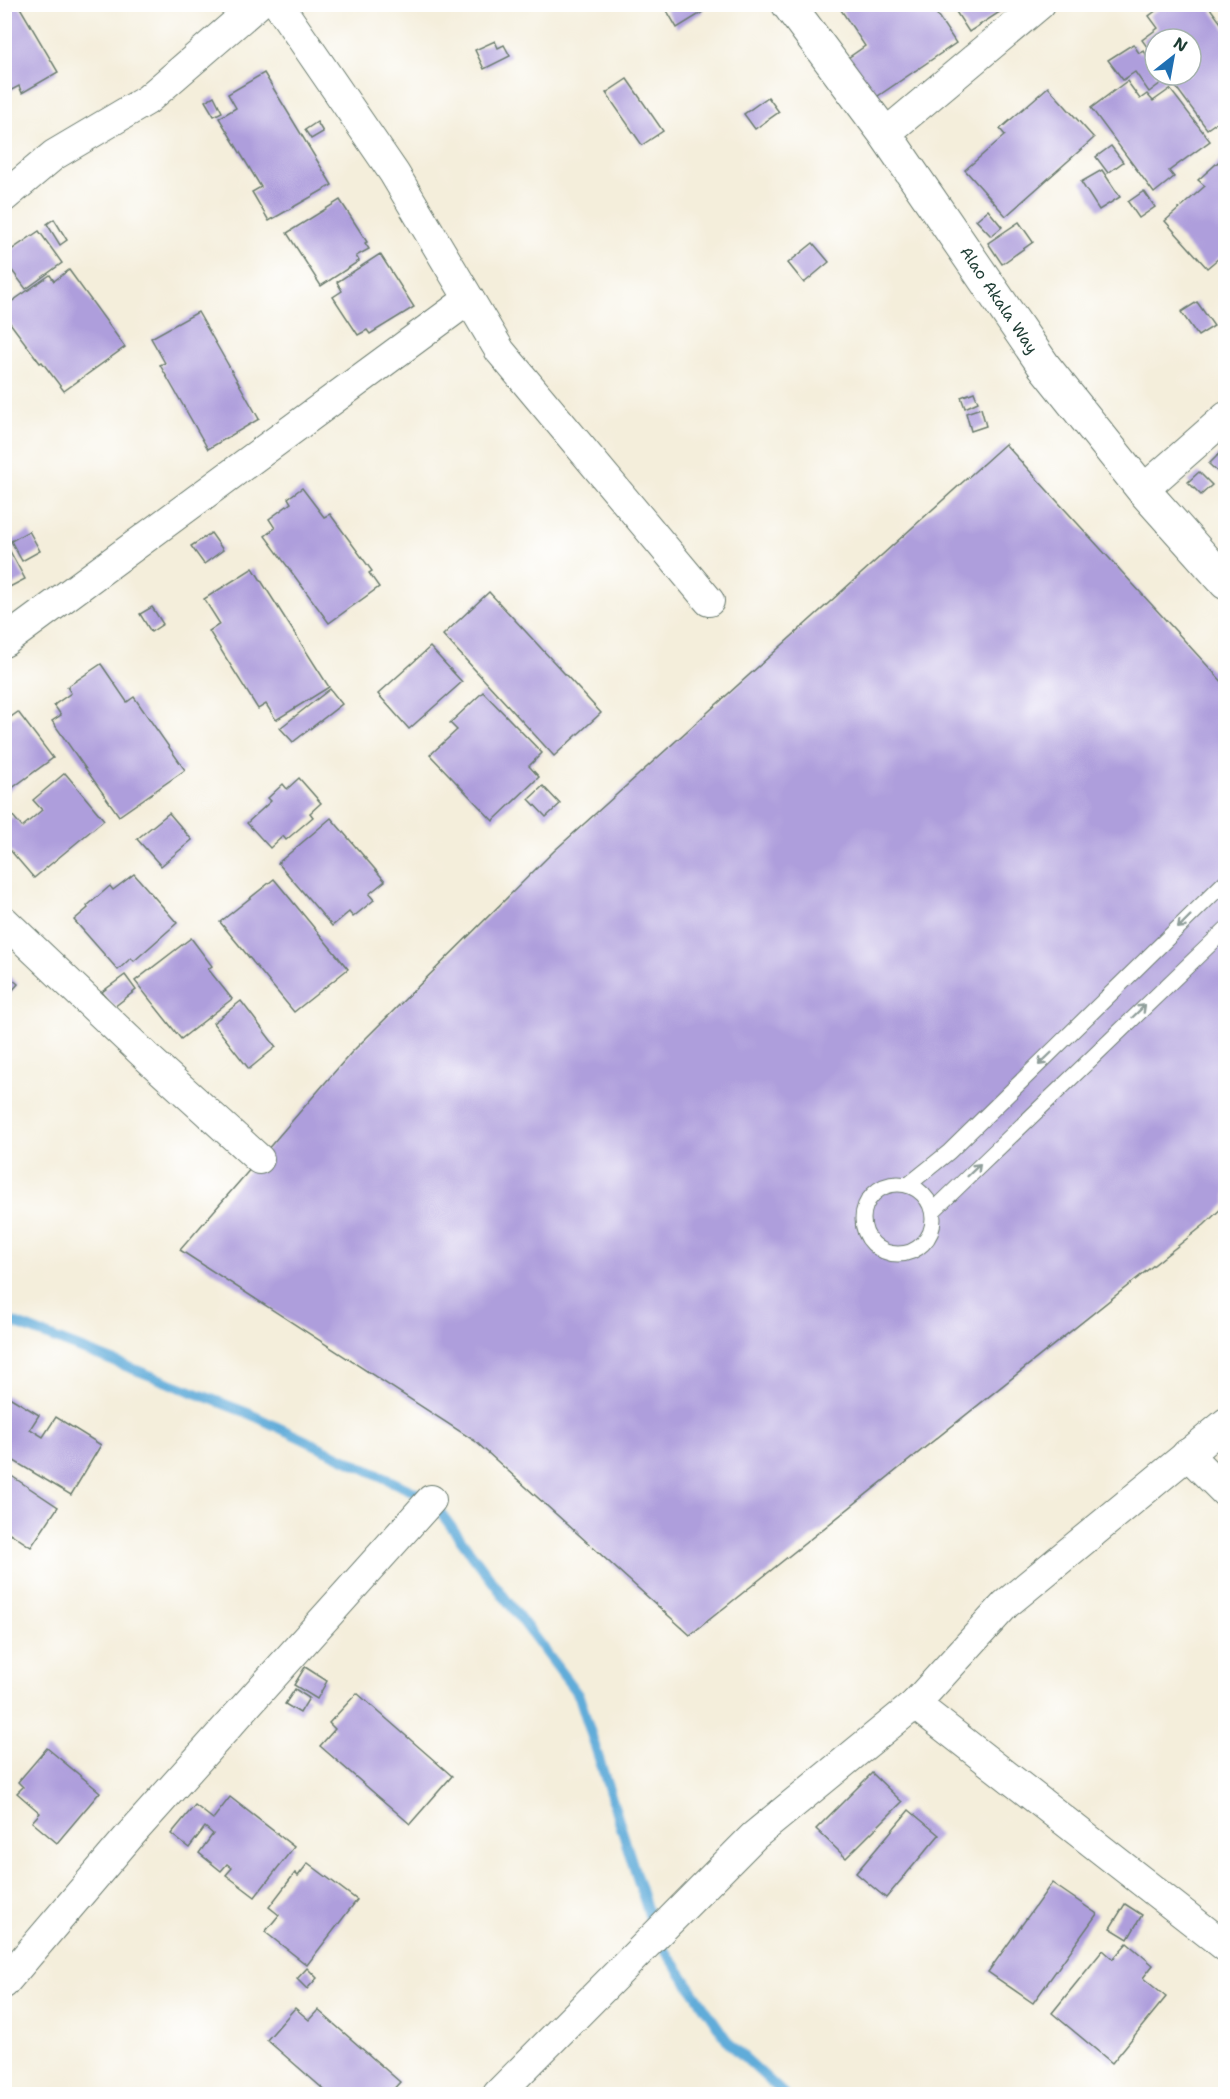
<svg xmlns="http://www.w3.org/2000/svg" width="1230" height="2099" viewBox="0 0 1230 2099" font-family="'Shantell Sans',sans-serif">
<rect width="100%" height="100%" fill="#fff"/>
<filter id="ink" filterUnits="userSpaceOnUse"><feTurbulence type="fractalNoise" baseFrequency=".0167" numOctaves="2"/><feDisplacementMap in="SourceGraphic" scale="12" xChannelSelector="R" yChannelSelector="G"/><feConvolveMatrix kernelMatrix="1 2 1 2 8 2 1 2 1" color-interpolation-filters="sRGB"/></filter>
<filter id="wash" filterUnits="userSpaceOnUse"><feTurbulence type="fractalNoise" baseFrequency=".008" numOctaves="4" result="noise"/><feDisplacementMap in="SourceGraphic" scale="24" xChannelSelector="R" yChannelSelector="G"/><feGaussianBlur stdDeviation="1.35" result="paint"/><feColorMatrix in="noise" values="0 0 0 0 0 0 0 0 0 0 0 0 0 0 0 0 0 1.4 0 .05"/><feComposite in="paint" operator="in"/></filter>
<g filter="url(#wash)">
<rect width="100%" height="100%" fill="#f4eedb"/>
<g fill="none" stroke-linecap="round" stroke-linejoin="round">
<!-- stream -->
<path stroke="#61acd9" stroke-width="10" d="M4 1319 250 1414 431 1500 579 1696 656 1937 729 2043 784 2094"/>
</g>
<g id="blocks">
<!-- building -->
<g fill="#ae9edc">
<path d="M10 4H18L58 72 22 93 19 86 4 94V8Z"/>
<path d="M663 4H699L703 12 677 28Z"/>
<path d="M837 4H930L956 43 875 98 848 58 865 46Z"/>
<path d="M951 4H1012L969 32Z"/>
<path d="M1165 4H1207L1226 30V116L1207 129 1167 75H1191V39H1155V58L1142 40 1158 28 1149 16Z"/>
<path d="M495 41 498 48 504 45 510 56 484 69 475 50Z"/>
<path d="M1133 44 1139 53 1144 51 1155 67V75H1161L1165 80 1149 92 1135 72 1123 80 1108 60Z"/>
<path d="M264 73 332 185 269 221 252 192 261 187 219 118 236 108 228 94Z"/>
<path d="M627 79 663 131 642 145 606 93Z"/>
<path d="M1127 81 1140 99 1147 94 1153 101 1170 89 1210 141 1169 171 1174 177 1154 193 1091 108Z"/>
<path d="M1048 87 1094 138 1006 216 965 170 1005 135 1000 129Z"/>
<path d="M214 96 222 112 214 116 205 101Z"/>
<path d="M768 97 779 112 755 129 744 114Z"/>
<path d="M317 122 323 132 311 139 305 130Z"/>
<path d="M1111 146 1123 162 1108 173 1096 157Z"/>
<path d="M1224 157 1226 252 1207 268 1165 221 1205 186 1198 180Z"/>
<path d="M1102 170 1120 197 1099 210 1081 182Z"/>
<path d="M1144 191 1155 207 1139 218 1128 202Z"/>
<path d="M340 200 367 242 365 243 369 249 356 256 359 261 321 286 287 233Z"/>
<path d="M988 210 1002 227 991 236 976 220Z"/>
<path d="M54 219 67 240 60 245 47 224Z"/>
<path d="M1019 222 1033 242 1002 264 988 243Z"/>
<path d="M39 231 62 263 26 289 4 260V255Z"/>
<path d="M813 243 829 262 804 283 788 263Z"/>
<path d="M380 254 414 307 370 334 367 330 358 335 333 297 342 291 337 282Z"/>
<path d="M69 270 125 347 64 391 42 362 40 363 4 315V307L50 275 54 281Z"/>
<path d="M1197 302 1214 326 1198 336 1181 312Z"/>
<path d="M198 312 259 419 208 449 160 365 165 363 151 338Z"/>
<path d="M974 392 978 402 965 408 961 397Z"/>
<path d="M981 408 986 426 971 431 966 413Z"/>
<path d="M1005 444 1226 686V1204L1204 1225 690 1635 475 1441 180 1250 351 1053 554 851Z"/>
<path d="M1226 447V474L1223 477 1209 464Z"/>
<path d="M1199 472 1212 485 1201 495 1188 482Z"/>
<path d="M302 488 324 517 330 514 372 571 369 573 379 587 329 623 265 536 275 528 269 519 291 503 288 498Z"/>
<path d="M29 531 40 551 22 561 11 541Z"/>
<path d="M211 533 223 550 204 564 191 546Z"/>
<path d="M4 540 25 579 4 590Z"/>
<path d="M253 568 329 687 276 720 266 704 258 709 209 631 220 624 204 599Z"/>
<path d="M489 592 601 713 554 756 443 635Z"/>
<path d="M152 607 163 624 151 632 140 614Z"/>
<path d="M430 647 462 682 409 729 378 694Z"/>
<path d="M101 664 127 702 134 697 185 770 119 816 52 721 61 715 54 705 71 693 67 687Z"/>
<path d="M330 689 342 704 293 742 280 728Z"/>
<path d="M483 692 542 753 529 766 539 777 493 821 430 755 457 730 450 723Z"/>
<path d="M18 712 53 758 4 794V722Z"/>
<path d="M65 773 104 820 34 878 4 843V824L13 816 22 827 42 810 33 800Z"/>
<path d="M299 778 321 803 310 813 313 817 286 840 283 836 270 848 247 823 271 801 268 798 283 784 287 789Z"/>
<path d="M543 786 560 804 546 817 529 799Z"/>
<path d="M169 813 192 840 161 866 137 839Z"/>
<path d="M331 818 385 881 369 894 374 900 353 917 349 912 332 926 278 863Z"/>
<path d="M134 874 177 923 134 961 131 958 118 970 74 920 88 908 87 906 110 886 113 890Z"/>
<path d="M274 879 348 969 294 1012 220 922Z"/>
<path d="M191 938 212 966 208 969 232 999 181 1039 135 981Z"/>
<path d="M5 973 18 984 5 999Z"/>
<path d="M125 975 136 990 114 1007 102 992Z"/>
<path d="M241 1001 276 1047 249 1069 213 1023Z"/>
<path d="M6 1395 39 1415 30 1429 43 1437 56 1417 101 1445 71 1495 4 1455V1397Z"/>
<path d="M4 1471 58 1507 31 1547 4 1529Z"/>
<path d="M305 1667 327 1681 317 1699 294 1685Z"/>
<path d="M295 1689 309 1698 300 1713 285 1704Z"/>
<path d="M357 1693 452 1776 410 1824 320 1746 335 1729 329 1723Z"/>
<path d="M47 1748 100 1792 57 1843 32 1822 40 1813 17 1793 23 1787 18 1782Z"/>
<path d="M872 1773 902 1802 846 1858 816 1829Z"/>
<path d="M230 1797 294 1847 255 1897 226 1875 232 1868 227 1864 221 1871 199 1853 213 1834 205 1827 189 1848 171 1834 195 1805 213 1819Z"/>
<path d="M909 1810 939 1835 886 1898 856 1873Z"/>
<path d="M308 1863 357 1900 307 1965 265 1932 279 1915 269 1907 295 1873 298 1876Z"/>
<path d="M1052 1883 1097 1914 1033 2003 988 1972Z"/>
<path d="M1125 1904 1142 1915 1128 1939 1110 1928Z"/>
<path d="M1127 1943 1153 1965 1143 1978 1166 1997 1112 2063 1052 2013 1103 1950 1113 1959Z"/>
<path d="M307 1968 317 1978 307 1989 297 1979Z"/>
<path d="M295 2008 309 2020 318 2010 400 2082 389 2094H329L267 2040Z"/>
</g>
</g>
</g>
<g filter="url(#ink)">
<use href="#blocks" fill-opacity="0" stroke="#6a7b6e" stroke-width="1.5"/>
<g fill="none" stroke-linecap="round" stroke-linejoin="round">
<!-- service casing -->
<g stroke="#6a7b6e" stroke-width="17">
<g id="service">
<circle cx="898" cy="1219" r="35"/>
<path d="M908 1185 949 1152 1226 881"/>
<path d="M933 1211 1226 929"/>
</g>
</g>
<!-- minor casing -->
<g stroke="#6a7b6e" stroke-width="32">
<g id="minor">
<path d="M278 4 394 173 500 351 709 601"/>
<path d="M885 134 1040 4"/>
<path d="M4 197 54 155 147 100 258 4"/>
<path d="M1143 490 1226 417"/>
<path d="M4 642 469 299"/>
<path d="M4 921 151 1061 259 1159"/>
<path d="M1187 1454 1226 1493"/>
<path d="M915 1704 1226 1947"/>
<path d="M4 1983 131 1834 431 1500"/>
<path d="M498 2094 754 1836 915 1704 1006 1604 1226 1423"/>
</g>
</g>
<!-- tertiary casing -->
<g stroke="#6a7b6e" stroke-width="35">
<path id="tertiary" d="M788 4 885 134 1044 366 1143 490 1226 583"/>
</g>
<!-- service -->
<use href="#service" stroke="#fff" stroke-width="15"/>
<!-- minor -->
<use href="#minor" stroke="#fff" stroke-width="30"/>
<!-- tertiary -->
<use href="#tertiary" stroke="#fff" stroke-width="33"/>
</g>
<!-- one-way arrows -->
<defs><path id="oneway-shaft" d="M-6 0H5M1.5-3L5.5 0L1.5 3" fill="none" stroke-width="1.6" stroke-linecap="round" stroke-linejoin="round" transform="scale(1.5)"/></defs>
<g stroke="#8f9e9a">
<use href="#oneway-shaft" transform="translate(1184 922) rotate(135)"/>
<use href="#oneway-shaft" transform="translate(1139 1011) rotate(-44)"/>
<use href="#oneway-shaft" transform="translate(1045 1059) rotate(136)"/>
<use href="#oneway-shaft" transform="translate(974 1170) rotate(-44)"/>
</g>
</g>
<g text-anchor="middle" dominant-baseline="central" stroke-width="4.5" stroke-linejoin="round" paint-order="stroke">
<!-- street labels -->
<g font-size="16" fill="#1f3d34" stroke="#fff">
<text transform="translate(999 300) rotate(56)">Alao Akala Way</text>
</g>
</g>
<!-- margin -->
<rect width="1230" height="2099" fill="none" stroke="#fff" stroke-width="24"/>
<!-- north arrow -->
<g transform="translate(1173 57) rotate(31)"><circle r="28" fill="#ffffff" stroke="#a5b1ae" stroke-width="1.5"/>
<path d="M0-4.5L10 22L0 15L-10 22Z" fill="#1f6fb2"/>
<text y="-9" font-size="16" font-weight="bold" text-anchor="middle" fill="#1f3d34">N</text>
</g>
</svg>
